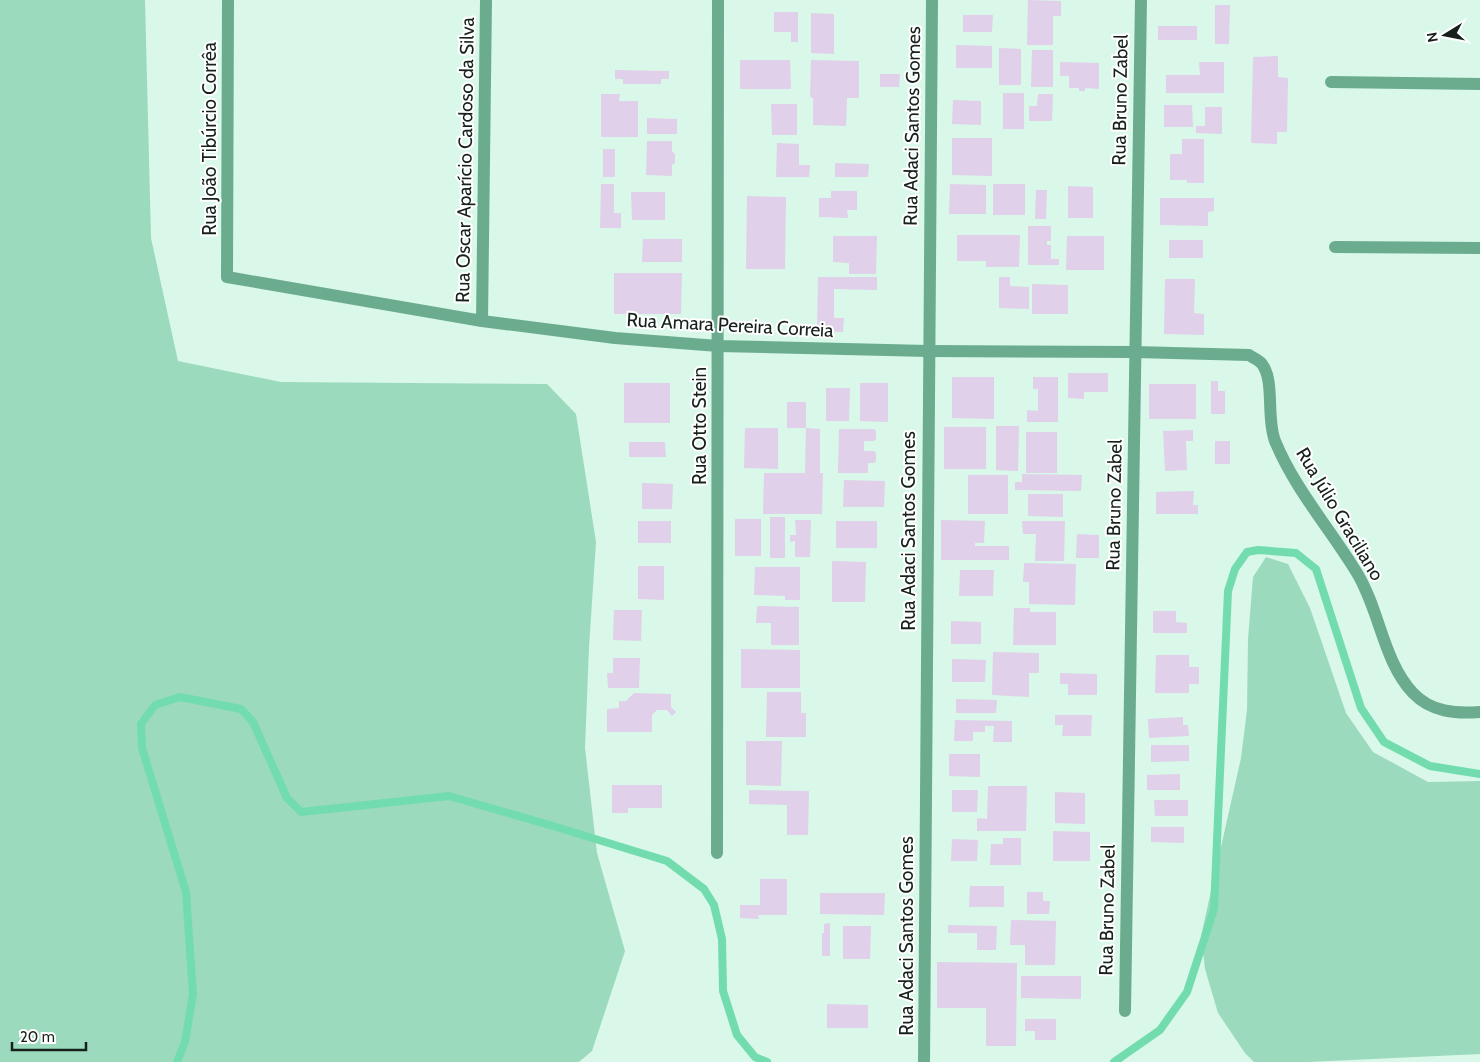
<svg xmlns="http://www.w3.org/2000/svg" width="1480" height="1062" viewBox="0 0 1480 1062" font-family="Cabin,sans-serif">
<rect width="100%" height="100%" fill="#d9f8e9"/>
<!-- green -->
<g fill="#9cdabd">
<path d="M0 0H145L151 238 178 361 281 382 547 384 576 414 596 542 589 647 585 748 597 853 625 951 592 1051 579 1062H0Z"/>
<path d="M1266 557 1288 564 1310 608 1346 713 1373 752 1428 782 1480 781V1054L1308 1062H1254L1245 1053 1218 1013 1205 969 1201 936 1241 758 1247 710 1248 639 1253 577Z"/>
</g>
<g fill="none" stroke-linecap="round" stroke-linejoin="round">
<!-- stream -->
<g stroke="#72dcaf" stroke-width="8">
<path d="M177 1062 185 1042 193 994 186 892 142 748 141 724 155 705 180 697 241 709 253 722 287 798 301 812 449 796 553 826 667 861 704 889 714 905 722 939 723 991 737 1035 755 1057 767 1062"/>
<path d="M1114 1062 1160 1030 1187 992 1214 909 1228 591 1235 569 1247 552 1258 550 1296 553 1316 569 1361 708 1384 742 1430 766 1480 774"/>
</g>
</g>
<!-- building -->
<g fill="#e0d0e9">
<path d="M1028 0 1061 1V16H1053V45H1027Z"/>
<path d="M1215 5H1230L1229 44H1215Z"/>
<path d="M774 12H798V42H791V32H774Z"/>
<path d="M811 13 834 14V54L811 53Z"/>
<path d="M963 15H993L992 32H963Z"/>
<rect x="1158" y="26" width="39" height="14"/>
<path d="M956 45 992 46V68H956Z"/>
<path d="M999 48 1021 49V85H999Z"/>
<path d="M1032 50H1053V87H1031Z"/>
<path d="M1278 56V77L1288 78 1287 132H1277V144L1251 143 1253 57Z"/>
<path d="M740 60H790L791 89H740Z"/>
<path d="M811 60 859 61V98H847L846 126 813 125V98L810 97Z"/>
<path d="M1060 62 1099 63V89L1085 88V91H1079V88H1069V76H1060Z"/>
<path d="M1199 62H1224V93H1166V75H1200Z"/>
<path d="M615 70 669 71V79H661V84H623V79H615Z"/>
<path d="M880 74H900L899 87H880Z"/>
<rect x="1003" y="93" width="21" height="36"/>
<path d="M601 94H620L619 101H638V137H601Z"/>
<path d="M1038 94H1053L1052 121H1029V106H1037Z"/>
<path d="M953 100 981 101V125L952 124Z"/>
<path d="M771 104H797V135H772Z"/>
<path d="M1164 105H1192L1193 127H1164Z"/>
<path d="M1205 107H1222V134L1196 133V126H1205Z"/>
<path d="M647 118 677 119V134H647Z"/>
<path d="M952 138H992V176L952 175Z"/>
<path d="M1182 139H1204V183H1187V180H1170V154H1182Z"/>
<path d="M647 141H672V151L675 154V163L672 165V176L646 175Z"/>
<path d="M777 143 799 144V165H810L809 177H776Z"/>
<rect x="603" y="149" width="12" height="28"/>
<path d="M835 163 869 164 868 177H835Z"/>
<path d="M601 184H614V213H621V228H600Z"/>
<path d="M950 184 986 185V214H949Z"/>
<rect x="993" y="184" width="32" height="31"/>
<path d="M1068 186 1093 187V218H1068Z"/>
<path d="M1036 190H1047L1046 219H1035Z"/>
<path d="M831 191H857V210H847L848 218 819 217V198H831Z"/>
<path d="M631 192H665V220H632Z"/>
<path d="M747 196 786 197 785 269H746Z"/>
<path d="M1160 198H1214V211L1208 212V226L1160 225Z"/>
<path d="M1028 226H1051V241H1047V245H1051V259H1059V265H1028Z"/>
<path d="M957 235H1020L1019 267H986V261H957Z"/>
<path d="M833 236H877L876 274H849V263L833 262Z"/>
<path d="M1067 236H1104V270H1066Z"/>
<path d="M643 239H682V262H642Z"/>
<rect x="1169" y="240" width="34" height="18"/>
<path d="M614 273H682L681 314H614Z"/>
<path d="M818 277H877V290L834 289V318H844L843 332 817 331Z"/>
<path d="M999 277H1010V286L1029 287V309L999 308Z"/>
<path d="M1165 279H1195L1194 313 1204 314V335L1164 334Z"/>
<path d="M1032 284 1068 285V314H1032Z"/>
<path d="M1068 373H1108V392H1084V399L1068 398Z"/>
<path d="M952 377H994V419L952 418Z"/>
<path d="M1033 377H1058V422H1027V410L1038 411V389H1033Z"/>
<path d="M1211 381H1218V391H1225V414H1211Z"/>
<rect x="624" y="383" width="46" height="40"/>
<path d="M860 383H888V422L860 421Z"/>
<rect x="1149" y="384" width="47" height="35"/>
<path d="M826 388H850L849 421H826Z"/>
<rect x="787" y="402" width="19" height="26"/>
<path d="M996 426H1019L1018 471 996 470Z"/>
<rect x="944" y="427" width="42" height="42"/>
<path d="M745 428H778V469L744 468Z"/>
<path d="M806 428 820 429V473H823L822 514H763L764 473H805Z"/>
<path d="M839 429H874L876 431V439L874 441H864V451H874L876 453V461L874 463H868V473H838Z"/>
<path d="M1193 430V441H1186L1187 470 1165 471 1163 431Z"/>
<rect x="1026" y="432" width="31" height="41"/>
<rect x="1215" y="441" width="15" height="23"/>
<path d="M629 442H665L666 457H629Z"/>
<path d="M1022 474 1082 475 1081 491 1015 490V482H1022Z"/>
<rect x="968" y="475" width="40" height="39"/>
<path d="M844 480 885 481 884 507H843Z"/>
<path d="M642 483 673 484 672 509H642Z"/>
<path d="M1194 491 1193 505H1198V514H1156V492Z"/>
<path d="M1028 494H1063V517L1028 516Z"/>
<rect x="770" y="517" width="15" height="41"/>
<rect x="735" y="519" width="26" height="37"/>
<path d="M795 520H811L810 557H795V541L790 542V535H796Z"/>
<path d="M941 520 985 521 984 543H975V546H1009V560H941Z"/>
<rect x="638" y="521" width="33" height="22"/>
<rect x="836" y="521" width="41" height="27"/>
<path d="M1022 521H1065L1064 561H1035L1036 534H1023Z"/>
<path d="M1077 534 1099 535V558H1076Z"/>
<path d="M832 561 866 562 865 602H832Z"/>
<path d="M1024 563 1076 564 1075 605 1029 604V582H1023Z"/>
<path d="M638 566H664V600L638 599Z"/>
<path d="M755 567H800V600H785V596L754 595Z"/>
<path d="M960 570H994L993 596H959Z"/>
<path d="M757 606 799 607V645H771V623H756Z"/>
<path d="M1014 608H1030V612H1056V645H1013Z"/>
<path d="M614 610H642L641 641 613 640Z"/>
<path d="M1153 611H1176V622L1187 623V633H1153Z"/>
<path d="M951 621 981 622V644H951Z"/>
<path d="M741 649 800 650V688H741Z"/>
<path d="M993 652 1039 653V673H1029V697L992 695Z"/>
<path d="M1156 655H1189V667H1199V684H1189V693H1155Z"/>
<path d="M613 658H640L639 688H608L607 673H613Z"/>
<path d="M952 659 986 660 985 682H952Z"/>
<path d="M1060 673 1097 674V695H1068V684H1060Z"/>
<path d="M767 692H801V713H806V737H766Z"/>
<path d="M634 693 671 694V707L676 712 672 716 667 710H657L652 715V732H607V709L619 708V701H626Z"/>
<path d="M956 699 997 700 996 713H956Z"/>
<path d="M1055 715H1092L1091 736H1062L1063 725H1055Z"/>
<path d="M1183 717V725H1188L1189 736 1149 738 1148 719Z"/>
<path d="M955 720 1012 721V742H993L994 726H985V732H973V741H954Z"/>
<path d="M746 741H782L781 786 746 785Z"/>
<path d="M1151 745H1189V761L1151 762Z"/>
<path d="M949 754H980V777L949 776Z"/>
<path d="M1180 774V790H1147V775Z"/>
<path d="M612 785H662V808H628V813H612Z"/>
<path d="M988 786H1027L1026 831H977V818L987 819Z"/>
<path d="M749 790 809 791 808 835H787V805L749 804Z"/>
<path d="M952 790H978L977 812H952Z"/>
<path d="M1055 792 1085 793V824L1055 823Z"/>
<path d="M1154 800H1188V816H1155Z"/>
<path d="M1151 827H1184V843L1151 842Z"/>
<path d="M1053 831 1090 832V861H1053Z"/>
<path d="M1003 838H1021V865H990L991 844H1003Z"/>
<path d="M952 839 978 840 977 861H951Z"/>
<path d="M760 879H787V915H758L759 919 740 918V905H760Z"/>
<path d="M970 886H1004V907H969Z"/>
<path d="M1027 892H1043V901H1050L1049 914H1027Z"/>
<path d="M820 893H885L884 915 820 914Z"/>
<path d="M1011 920 1056 921 1055 965H1025V945H1010Z"/>
<path d="M830 923V956H822V933H824V924Z"/>
<path d="M948 925 997 926 996 950H977V933H948Z"/>
<path d="M843 926H871L870 959H843Z"/>
<path d="M937 962 1017 963 1016 1046H986V1008H937Z"/>
<path d="M1021 976H1081V999L1021 998Z"/>
<path d="M827 1004 868 1005V1028H827Z"/>
<path d="M1025 1019H1056V1040H1035V1031H1025Z"/>
</g>
<g fill="none" stroke-linecap="round" stroke-linejoin="round">
<!-- street -->
<g stroke="#6bac8f" stroke-width="12">
<path d="M228 0 227 277 482 321 615 338 718 346 928 351 1135 352 1249 355C1253 358 1259 360 1262 364 1275 381 1266 418 1275 441 1294 488 1331 530 1357 573 1380 611 1383 661 1413 693 1431 712 1456 714 1480 712"/>
<path d="M1331 82 1480 84"/>
<path d="M1335 247 1480 248"/>
<path d="M482 321 486 0"/>
<path d="M717 853 718 0"/>
<path d="M1125 1011 1141 0"/>
<path d="M924 1062 932 0"/>
</g>
</g>
<g text-anchor="middle" dominant-baseline="central" stroke-width="4" stroke-linejoin="round" paint-order="stroke">
<!-- street labels -->
<g font-size="19" fill="#16211c" stroke="#fff">
<text transform="translate(1120 100) rotate(-89)">Rua Bruno Zabel</text>
<text transform="translate(912 126) rotate(-89)">Rua Adaci Santos Gomes</text>
<text transform="translate(209 139) rotate(-90)">Rua João Tibúrcio Corrêa</text>
<text transform="translate(465 160) rotate(-89)">Rua Oscar Aparício Cardoso da Silva</text>
<text transform="translate(730 325) rotate(3)">Rua Amara Pereira Correia</text>
<text transform="translate(699 426) rotate(-90)">Rua Otto Stein</text>
<text transform="translate(1114 505) rotate(-89)">Rua Bruno Zabel</text>
<text transform="translate(1340 514) rotate(59)">Rua Júlio Graciliano</text>
<text transform="translate(908 531) rotate(-90)">Rua Adaci Santos Gomes</text>
<text transform="translate(1107 910) rotate(-89)">Rua Bruno Zabel</text>
<text transform="translate(906 936) rotate(-90)">Rua Adaci Santos Gomes</text>
</g>
</g>
<!-- north arrow -->
<g transform="translate(1445 35) rotate(260)" stroke="#ffffff" stroke-width="4" paint-order="stroke">
<path d="M0-4L9 19L0 12L-9 19Z" fill="#16211c"/>
<text y="-8" font-size="14" font-weight="bold" text-anchor="middle" fill="#16211c">N</text>
</g>
<!-- scale -->
<path d="M12 1042v8h74v-8" fill="none" stroke="#16211c" stroke-width="2.5"/>
<text x="20" y="1042" font-size="15" fill="#16211c" stroke="#ffffff" stroke-width="4" paint-order="stroke">20 m</text>
</svg>
